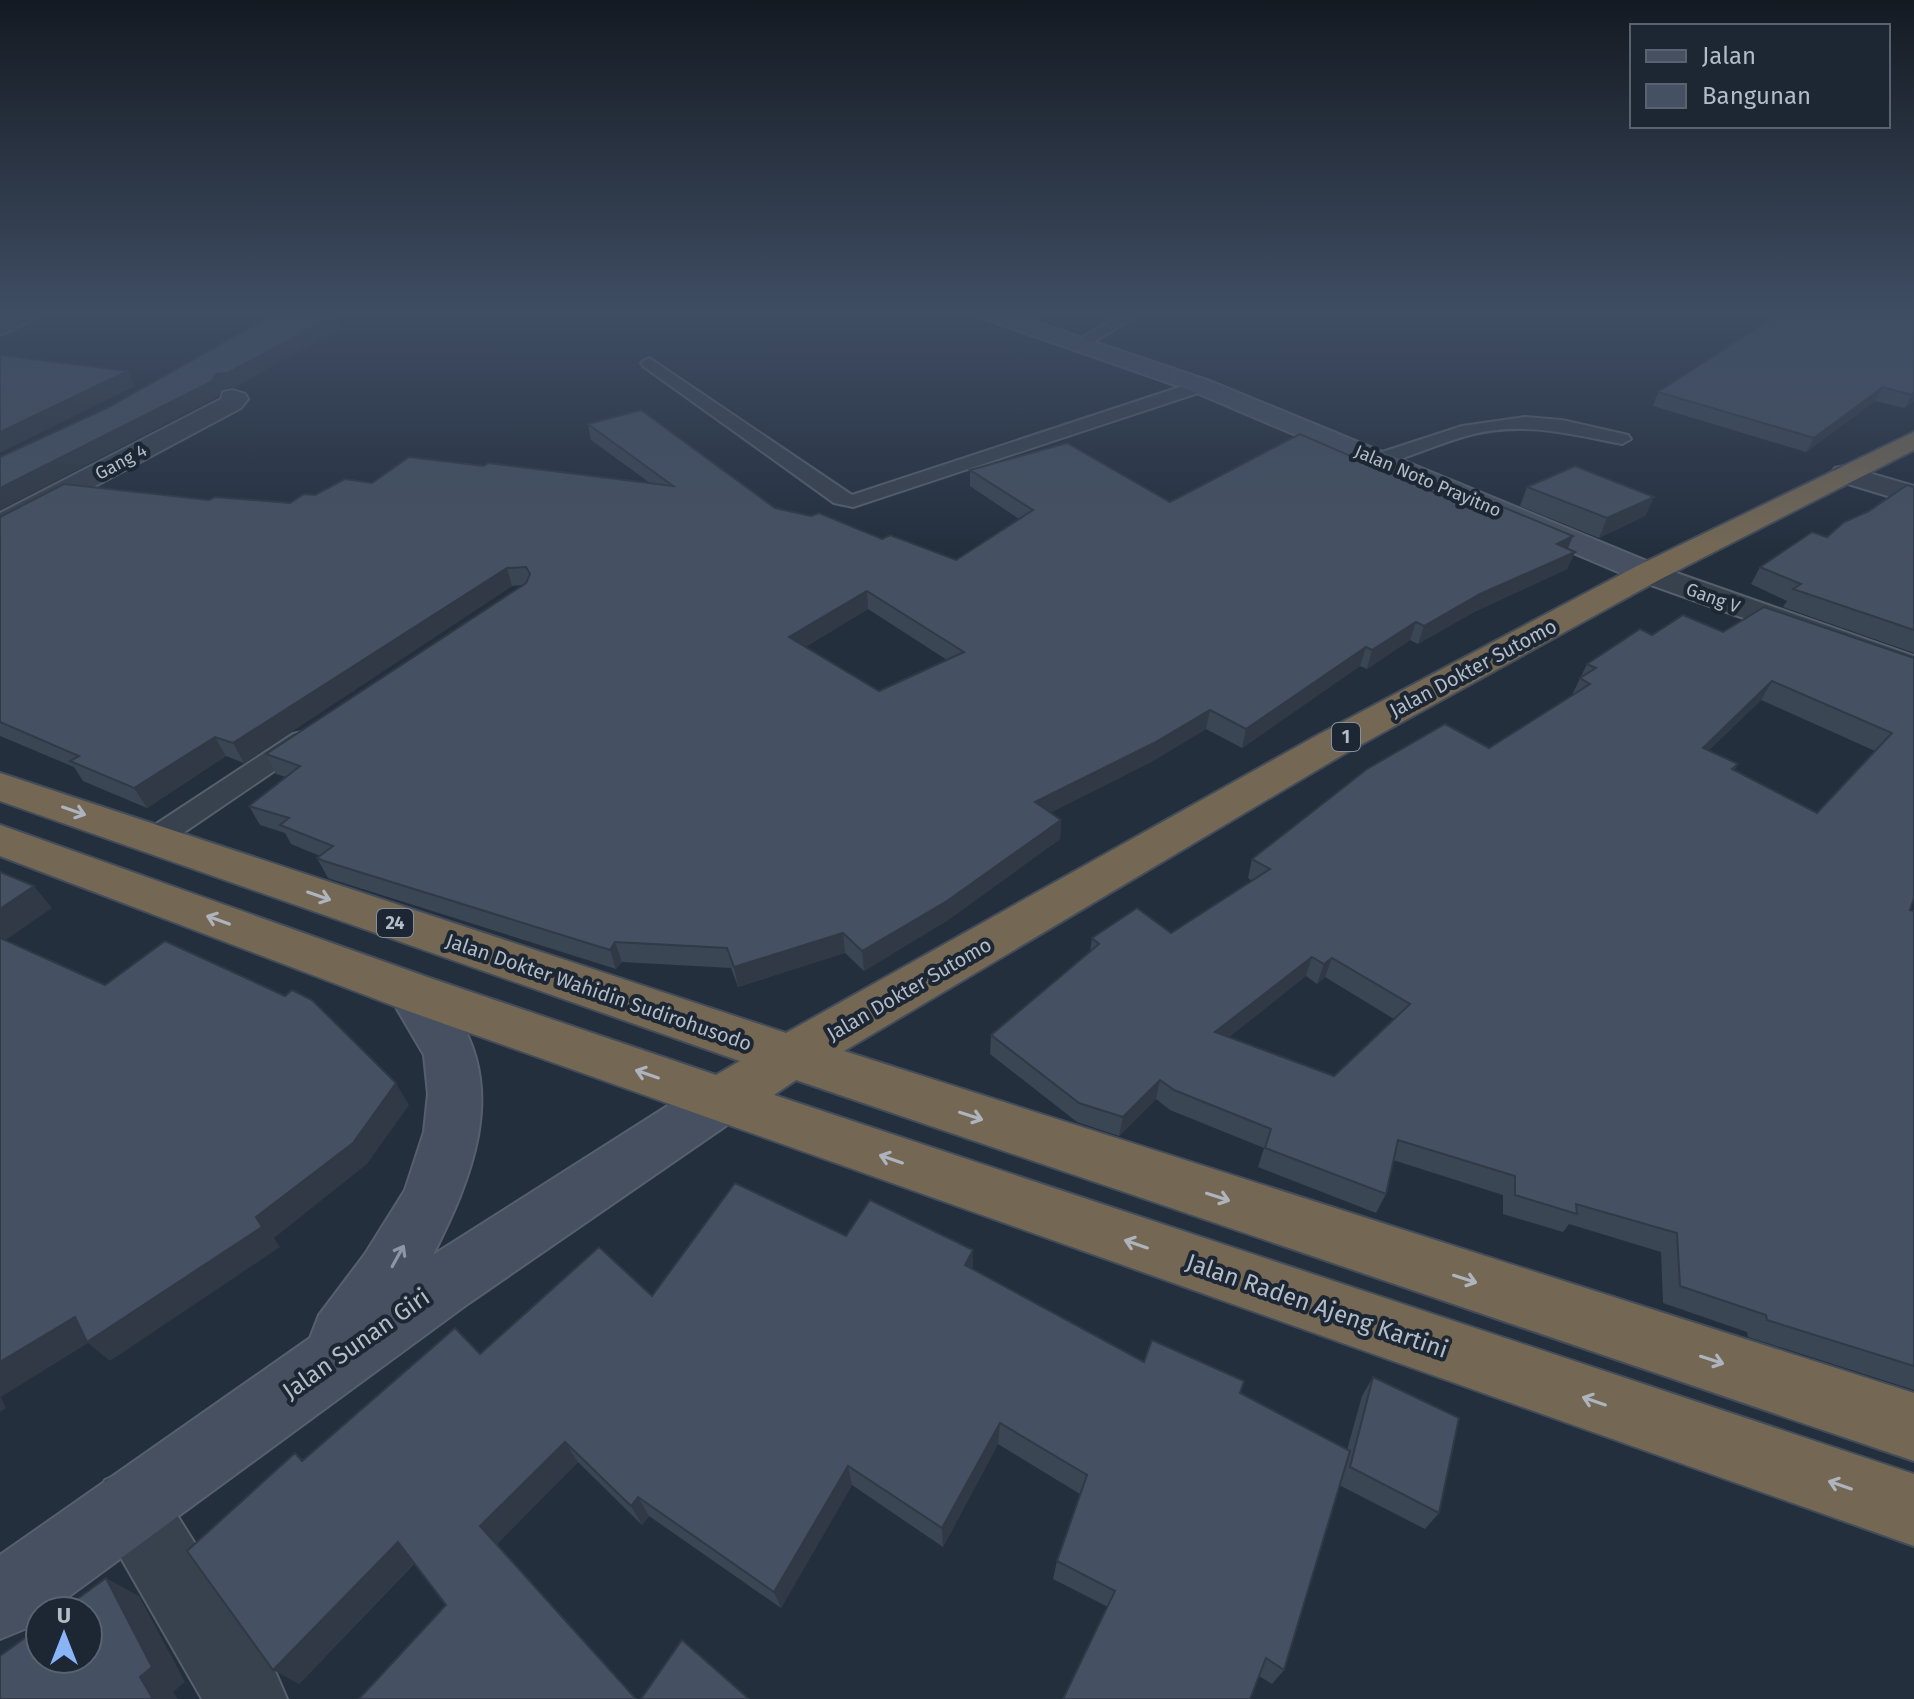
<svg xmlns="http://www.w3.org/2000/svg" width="1914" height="1699" viewBox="0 0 1914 1699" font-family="'Fira Sans',sans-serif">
<rect width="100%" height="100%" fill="#242f3e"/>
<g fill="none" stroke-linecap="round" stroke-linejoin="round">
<!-- lane casing -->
<g stroke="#565f6c" stroke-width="4">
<g id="lane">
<path d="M1128 311H1145L1083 348H1073L1070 345Z"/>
<path d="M649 358 852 495 1195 382 1201 381 1209 386 1207 390 853 507 834 503 643 366 641 363Z"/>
<path d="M1525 417 1562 420 1628 435 1631 439 1622 444C1570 434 1523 421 1470 435 1439 443 1409 458 1377 466L1368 460 1370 456 1462 426Z"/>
<path d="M302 732 311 734 315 740 311 746 164 846 154 849 144 846 139 839 144 832 293 734Z"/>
</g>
</g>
<!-- street casing -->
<g stroke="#565f6c" stroke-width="4">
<g id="street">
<path d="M10 311H38L40 313 37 318 0 335V319L12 313Z"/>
<path d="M232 390 245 394 248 399 241 408 11 531 0 534V513L221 399 223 392Z"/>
<path d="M1845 466 1914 486V504L1835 480 1831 474 1835 468Z"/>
<path d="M1648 563 1914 656V679L1637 580 1632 573 1637 566Z"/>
<path d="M130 1469 155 1480 275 1671 287 1699H202L105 1530 94 1505 105 1480Z"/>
</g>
</g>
<!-- secondary casing -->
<g stroke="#565f6c" stroke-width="4">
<g id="secondary">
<path d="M970 311H1002L1210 381 1659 566 1664 573 1659 580 1648 583 1637 580 1192 391 974 315Z"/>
<path d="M412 973C436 980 441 993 455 1013 508 1091 471 1180 433 1255L702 1084 721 1077 740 1084 748 1100 740 1116 469 1303 49 1611H40V1618L27 1628 0 1639V1555L310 1338 319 1315 365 1254 405 1190 424 1132 428 1094 424 1055 387 992 394 978Z"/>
</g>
</g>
<!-- highway casing -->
<g stroke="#434c59" stroke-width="4">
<path id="highway" d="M1914 432V450L1659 580 1344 754 844 1051 1914 1393V1461L796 1080 774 1095 1914 1474V1546L394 1006 0 856V825L430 978 716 1075 740 1061 0 801V773L786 1033 1316 736 1637 566Z"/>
</g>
<!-- lane -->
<use href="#lane" fill="#38414e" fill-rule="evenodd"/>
<!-- street -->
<use href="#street" fill="#38414e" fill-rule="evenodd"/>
<!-- secondary -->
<use href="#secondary" fill="#465061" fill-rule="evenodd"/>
<!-- highway -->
<use href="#highway" fill="#746855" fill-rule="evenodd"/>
</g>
<!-- wall -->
<g fill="#3b4654" fill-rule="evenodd">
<path d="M1914 311V401L1904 408 1875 401 1806 452 1653 406 1658 392Z"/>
<path d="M588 424 775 508 956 560 1019 519 970 486V470L1170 502 1463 505 1575 552 1567 569 1474 612 1418 644 1410 640 1367 669 1360 666 1242 748 1206 729 1151 762 1051 812 1061 820 1060 839 948 920 864 971 845 953 738 987 731 968 622 962 616 969 334 880 328 878 317 858 320 856 291 844 285 833 260 825 249 806 286 777 276 774 266 754 522 585 512 586 244 763 226 756 147 808 83 781 74 767 0 736V517L209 500 290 503 315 495 372 483 484 466 650 483 591 440ZM868 609 947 660 879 691 805 647Z"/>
<path d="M1527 487 1654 497 1645 516 1599 538 1520 506Z"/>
<path d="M1914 487V653L1783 607 1787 601 1751 584 1760 567 1827 537 1869 511Z"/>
<path d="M1723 632 1914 658 1910 910 1914 911V1390L1748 1337 1747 1332 1663 1303 1661 1252 1569 1224 1563 1232 1503 1214V1195L1393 1160 1386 1194 1376 1213 1258 1167 1264 1148 1170 1110 1156 1099 1119 1136 1077 1122 990 1054 991 1035 1090 952 1092 938 1171 933 1252 881 1248 878 1252 859 1489 748 1572 695 1587 664 1652 635ZM1761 700 1875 751 1817 813 1734 770 1738 764 1708 751ZM1306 976 1317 984 1325 977 1394 1019 1334 1076 1229 1037Z"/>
<path d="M846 1236 973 1250V1269L1144 1362 1240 1393 1347 1450 1362 1396 1373 1377 1439 1513 1425 1529 1339 1485 1284 1670 1272 1684 1259 1676 1108 1607 1053 1579 1057 1561 1080 1494 998 1444 943 1547 852 1485 781 1608 649 1516 642 1525 578 1462 497 1544 446 1605 414 1564 299 1684 295 1453 303 1460 480 1354 652 1296Z"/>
</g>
<!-- shaded-wall -->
<g fill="#303945">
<path d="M335 315 340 329 234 388 222 389 219 396 0 510V488L216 374Z"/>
<path d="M128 371 135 386 0 453V432Z"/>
<path d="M1883 387 1875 401 1806 452 1814 438Z"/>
<path d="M1914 393V401L1904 408 1912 395Z"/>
<path d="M1654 497 1645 516 1599 538 1607 518Z"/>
<path d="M1573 536 1566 553 1557 544Z"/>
<path d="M1575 552 1567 569 1474 612 1418 644 1424 626 1480 594Z"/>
<path d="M507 568 512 586 244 763 233 743Z"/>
<path d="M867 591 868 609 791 656 789 637Z"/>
<path d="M1416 622 1410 640 1367 669 1372 650Z"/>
<path d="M1366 647 1360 666 1242 748 1246 729Z"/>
<path d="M1772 681 1761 700 1692 767 1703 748Z"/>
<path d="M1210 710 1206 729 1151 762 1034 821 1035 802Z"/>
<path d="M215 737 226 756 147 808 134 788Z"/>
<path d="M1061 820 1060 839 948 920 864 971 862 951Z"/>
<path d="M34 886 52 908 0 944V909Z"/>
<path d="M843 933 845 953 738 987 734 967Z"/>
<path d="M615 942 622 962 616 969 610 950Z"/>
<path d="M1312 957 1306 976 1210 1052 1215 1032Z"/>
<path d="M1332 958 1325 977 1317 984 1324 964Z"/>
<path d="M1160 1080 1156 1099 1119 1136 1123 1117Z"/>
<path d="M396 1083 409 1105 367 1164 274 1238 280 1247 110 1361 88 1343 1 1397 6 1408 0 1412V1362L75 1317 256 1217Z"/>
<path d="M973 1250V1274L965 1265Z"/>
<path d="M1000 1423 998 1444 943 1547 942 1528Z"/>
<path d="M565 1442 578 1462 497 1544 480 1526Z"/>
<path d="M848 1466 852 1485 781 1608 774 1592Z"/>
<path d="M638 1497 649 1516 642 1525 631 1506Z"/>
<path d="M398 1542 417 1560 299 1684 273 1670Z"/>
<path d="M106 1578 139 1596 185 1682 173 1692 178 1699H153L140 1677Z"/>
</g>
<!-- building -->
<g fill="#455162" stroke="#303945" stroke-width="2" fill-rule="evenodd">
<path d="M279 311H299L335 315 228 373 216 374 212 381 203 386 0 488V457L109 407Z"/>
<path d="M1808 311H1914V393L1912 395 1883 387 1814 438 1658 392 1766 322Z"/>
<path d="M0 355 128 371 0 432Z"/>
<path d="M641 410 775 508 811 516 819 513 882 539 890 535 956 560 1033 510 970 470 1067 443 1170 502 1300 434 1463 505 1467 503 1480 509 1493 503 1573 536 1557 544 1575 552 1480 594 1424 626 1416 622 1372 650 1366 647 1246 729 1210 710 1154 743 1035 802 1061 820 947 901 862 951 843 933 734 967 727 948 615 942 610 950 324 861 317 858 333 846 280 825 289 818 249 806 300 766 266 754 526 583 530 574 526 567 507 568 233 743 215 737 134 788 70 761 79 756 0 722V517L64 484 209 500 215 497 290 503 304 494 315 495 345 479 372 483 409 457 484 466 488 463 673 486 588 424ZM867 591 964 652 879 691 789 637Z"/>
<path d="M1575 466 1654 497 1607 518 1527 487Z"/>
<path d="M1907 485 1914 487V630L1793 589 1801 584 1760 567 1812 532 1827 537 1844 522 1869 511Z"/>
<path d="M1764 607 1914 658V898L1910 910 1914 911V1366L1767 1320 1766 1315 1680 1286 1677 1233 1576 1204 1577 1214 1515 1195V1176L1398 1140 1386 1194 1265 1148 1271 1129 1174 1090 1160 1080 1123 1117 1079 1103 991 1035 1099 944 1092 938 1137 908 1171 933 1270 869 1252 859 1367 769 1445 724 1489 748 1590 684 1580 678 1596 668 1587 664 1640 629 1652 635 1683 615 1723 632ZM1772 681 1892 733 1817 813 1732 769 1738 764 1703 748ZM1312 957 1324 964 1332 958 1410 1004 1334 1076 1215 1032Z"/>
<path d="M0 872 34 886 0 909Z"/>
<path d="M0 938 105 985 165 941 285 996 292 990 312 1000 396 1083 353 1143 256 1217 262 1227 87 1342 75 1317 0 1362Z"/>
<path d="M735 1183 846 1236 870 1200 973 1250 965 1265 1144 1362 1152 1340 1244 1381 1240 1393 1350 1451 1284 1670 1266 1658 1250 1699H1063L1115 1591 1057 1561 1087 1475 1000 1423 942 1528 848 1466 774 1592 638 1497 631 1506 565 1442 480 1526 636 1699H359L446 1605 398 1542 273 1670 187 1551 295 1453 302 1461 455 1328 480 1354 599 1247 652 1296Z"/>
<path d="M1373 1377 1459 1418 1439 1513 1350 1467Z"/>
<path d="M106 1578 152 1667 140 1677 153 1699H0V1656L40 1627V1659H88V1611H61Z"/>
<path d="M682 1640 749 1699H641Z"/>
</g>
<!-- one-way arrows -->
<defs><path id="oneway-shaft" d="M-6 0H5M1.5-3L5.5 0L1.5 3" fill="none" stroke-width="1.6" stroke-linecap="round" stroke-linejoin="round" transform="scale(2)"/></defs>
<g stroke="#aeb4bd">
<use href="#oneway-shaft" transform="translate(74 811) rotate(19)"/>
<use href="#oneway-shaft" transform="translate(319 896) rotate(19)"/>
<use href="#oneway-shaft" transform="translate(218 920) rotate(-160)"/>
<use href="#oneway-shaft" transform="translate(647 1074) rotate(-161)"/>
<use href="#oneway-shaft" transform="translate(971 1116) rotate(18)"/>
<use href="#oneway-shaft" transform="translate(891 1159) rotate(-161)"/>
<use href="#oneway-shaft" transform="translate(1218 1197) rotate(18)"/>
<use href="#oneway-shaft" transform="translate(1136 1244) rotate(-161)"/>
<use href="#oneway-shaft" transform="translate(1465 1279) rotate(18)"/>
<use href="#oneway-shaft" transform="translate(1712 1360) rotate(18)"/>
<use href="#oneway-shaft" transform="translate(1594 1401) rotate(-161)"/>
<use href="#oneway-shaft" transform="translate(1840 1485) rotate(-161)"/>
</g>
<use stroke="#8e96a5" href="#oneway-shaft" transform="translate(398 1256) rotate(-61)"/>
<!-- sky -->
<linearGradient id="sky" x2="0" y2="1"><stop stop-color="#141a22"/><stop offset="0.57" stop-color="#3f4d63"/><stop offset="1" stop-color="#3f4d63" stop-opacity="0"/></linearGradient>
<rect width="1914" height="549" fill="url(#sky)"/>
<g text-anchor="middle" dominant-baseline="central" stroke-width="8" stroke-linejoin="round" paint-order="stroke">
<!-- far-street labels -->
<g font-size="18" fill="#b4bcc9" stroke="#1d2633">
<text transform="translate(121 462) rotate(-28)">Gang 4</text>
<text transform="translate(1428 481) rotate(23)">Jalan Noto Prayitno</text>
<text transform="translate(1713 598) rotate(20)">Gang V</text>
</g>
<!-- shield labels -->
<g fill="#1d2633" stroke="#878f9c" stroke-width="2">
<rect x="1332" y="723" width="28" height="28" rx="6"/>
<rect x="377" y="909" width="36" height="28" rx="6"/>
</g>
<g font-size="18" font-weight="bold" fill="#b4bcc9">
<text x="1346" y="737">1</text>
<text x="395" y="923">24</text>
</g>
<!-- street labels -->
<g font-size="20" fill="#b4bcc9" stroke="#1d2633">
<text transform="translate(1473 668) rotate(-28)">Jalan Dokter Sutomo</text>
<text transform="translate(909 989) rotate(-30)">Jalan Dokter Sutomo</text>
<text transform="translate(599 992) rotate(19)">Jalan Dokter Wahidin Sudirohusodo</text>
</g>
<!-- near-street labels -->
<g font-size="24" fill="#b4bcc9" stroke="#1d2633">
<text transform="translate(1317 1306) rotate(19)">Jalan Raden Ajeng Kartini</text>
<text transform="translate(356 1344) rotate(-35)">Jalan Sunan Giri</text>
</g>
</g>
<!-- legend -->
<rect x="1630" y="24" width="260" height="104" fill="#1d2633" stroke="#59626f" stroke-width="2"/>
<rect x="1646" y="50" width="40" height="12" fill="#465061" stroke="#59626f" stroke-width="2"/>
<text x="1702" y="64" font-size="24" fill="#b4bcc9">Jalan</text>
<rect x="1646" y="84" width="40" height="24" fill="#455162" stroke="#59626f" stroke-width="2"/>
<text x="1702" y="104" font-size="24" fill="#b4bcc9">Bangunan</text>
<!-- north arrow -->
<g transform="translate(64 1635)"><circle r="38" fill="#1d2633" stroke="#59626f" stroke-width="2"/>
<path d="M0-6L14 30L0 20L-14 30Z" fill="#8ab4f8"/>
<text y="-12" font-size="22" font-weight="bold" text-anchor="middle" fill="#b4bcc9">U</text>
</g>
</svg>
